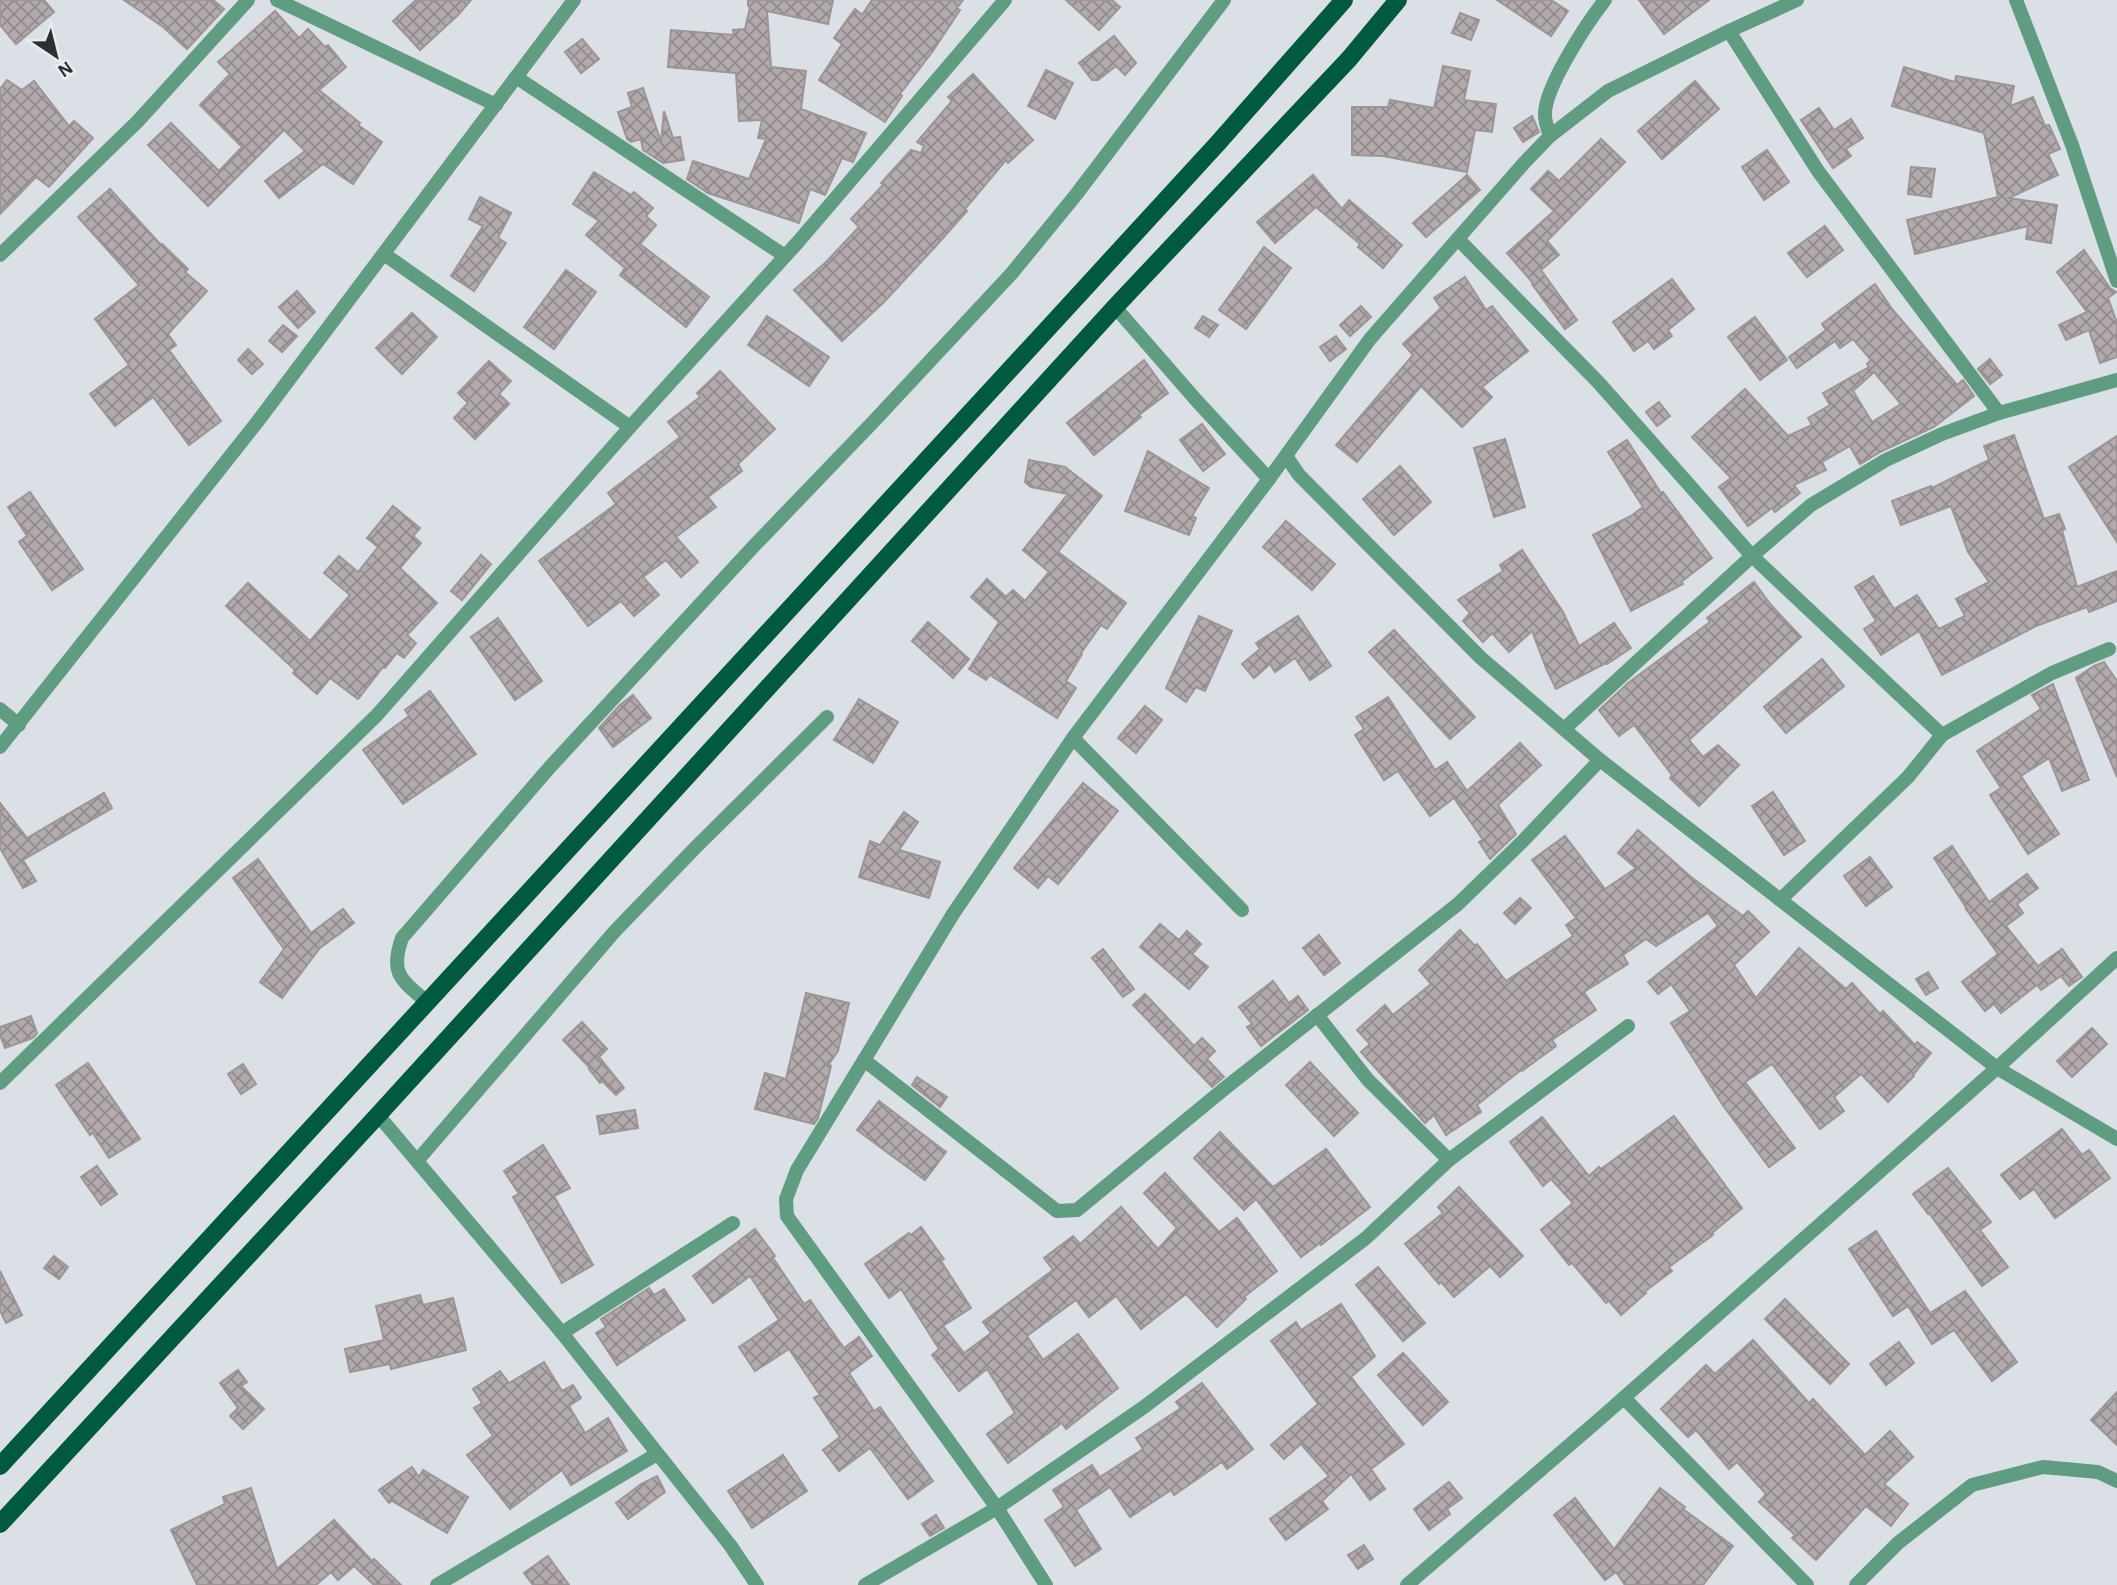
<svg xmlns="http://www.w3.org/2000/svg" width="2117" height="1585" viewBox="0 0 2117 1585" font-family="'Alegreya Sans',sans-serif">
<defs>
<pattern id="building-cross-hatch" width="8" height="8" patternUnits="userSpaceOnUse" patternTransform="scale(1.75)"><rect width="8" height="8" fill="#b2aaac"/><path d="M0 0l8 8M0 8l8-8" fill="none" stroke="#918b8d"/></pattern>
</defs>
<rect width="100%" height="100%" fill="#dae0e6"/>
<!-- building -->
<g fill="url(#building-cross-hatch)" stroke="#9c9496" stroke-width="2" fill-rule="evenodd">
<path d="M0 0H44L54 12 16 44 0 25Z"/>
<path d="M124 0H213L224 9 187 49 163 27Z"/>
<path d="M416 0H471L458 15 420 50 393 21Z"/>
<path d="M748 0H833L828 24 767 11 771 67 806 71 801 109 866 133 853 162 842 158 825 195 810 189 799 223 708 193 687 179 693 161 749 179 766 139 758 138 762 120 739 121 736 73 668 67 671 30 734 35 733 30 745 29 750 7 748 6Z"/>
<path d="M872 0H963L957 8 960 10 933 51 900 94 902 96 885 122 819 80 842 44 834 38 855 9 862 15Z"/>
<path d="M1066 0H1112L1120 7 1099 30Z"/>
<path d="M1497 0H1551L1568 11 1551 36Z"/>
<path d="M1639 0H1709L1664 34Z"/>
<path d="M275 11 299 38 308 29 325 47 328 45 346 67 319 90 360 123 358 125 382 142 353 184 323 164 279 198 265 181 305 151 284 130 208 206 148 145 171 123 219 171 242 147 200 105 230 74 218 62Z"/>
<path d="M1460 13 1479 20 1471 40 1452 33Z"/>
<path d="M1114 36 1136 63 1125 75 1116 66 1098 80H1092L1079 63Z"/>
<path d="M582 39 599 59 581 73 565 52Z"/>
<path d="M1443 66 1470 71 1464 100 1496 104 1492 132 1475 130 1467 172 1383 156 1352 155V107H1388L1390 100 1434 108Z"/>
<path d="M1904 67 1955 82 1956 76 2014 86 2010 106 2033 97 2045 126 2049 125 2060 149 2048 154 2058 175 2009 198 2057 205 2051 243 2026 239 2028 226 1915 254 1907 220 1998 197 1984 133 1892 106Z"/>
<path d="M1046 70 1073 83 1055 119 1028 106Z"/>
<path d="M973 74 1033 140 1008 163 1006 160 965 209 967 211 935 247 884 302 842 341 794 290 826 262 859 227 851 219 883 185 881 183 911 150 921 153 924 146 917 142 952 101 948 97Z"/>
<path d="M7 80 22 90 34 81 69 126 74 121 93 138 49 187 36 177 0 214V89Z"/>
<path d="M1695 81 1719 109 1662 159 1638 131Z"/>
<path d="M643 88 661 142 664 111 673 138 680 137 684 160 663 163 643 150 641 139 631 142 627 139 618 112 632 107 628 93Z"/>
<path d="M1819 108 1834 130 1851 119 1863 138 1846 149 1851 156 1833 168 1801 120Z"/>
<path d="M1532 116 1539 132 1523 142 1514 128Z"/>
<path d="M1601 139 1625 162 1547 241 1559 255 1541 270 1577 320 1565 329 1532 284 1533 283 1507 253 1554 211 1531 189 1548 171 1559 181Z"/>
<path d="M1767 150 1789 182 1764 200 1742 167Z"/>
<path d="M1911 167 1935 169 1931 197 1908 194Z"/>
<path d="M594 172 631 195 634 192 653 208 646 216 656 225 640 244 709 297 686 327 620 275 625 268 586 235 599 221 573 204Z"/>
<path d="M1313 175 1342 209 1349 200 1402 245 1383 268 1358 247 1360 244 1316 207 1275 243 1257 222Z"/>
<path d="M1467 175 1480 190 1426 237 1413 223Z"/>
<path d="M110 189 161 245 162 244 188 269 185 272 207 291 168 334 176 345 169 350 221 421 189 445 153 397 115 426 90 394 129 365 95 319 139 285 78 217Z"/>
<path d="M480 197 511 213 498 238 506 243 474 291 451 276 483 226 469 219Z"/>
<path d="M1825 226 1843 250 1807 277 1788 253Z"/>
<path d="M1264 247 1291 268 1246 329 1219 310Z"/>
<path d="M2084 250 2110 288 2116 292 2108 298 2117 323V357L2100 363 2089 330 2066 340 2059 325 2087 312 2057 272Z"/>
<path d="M566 270 596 292 554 349 524 327Z"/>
<path d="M1465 277 1486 310 1492 306 1528 351 1482 387 1492 397 1462 427 1421 386 1357 462 1336 445 1413 355 1403 344 1441 308 1434 298Z"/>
<path d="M1672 279 1694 309 1668 330 1672 336 1654 349 1648 341 1634 351 1613 322Z"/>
<path d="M1875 284 1892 309 1957 385 1963 380 1974 396 1934 427 1882 451 1860 464 1850 446 1822 462 1826 470 1794 485 1800 493 1775 512 1772 508 1748 526 1719 487 1731 478 1692 437 1745 389 1788 436 1812 425 1808 418 1830 405 1823 393 1869 367 1867 364 1871 360 1853 339 1840 348 1835 341 1797 368 1789 357 1826 330 1822 324ZM1874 372 1901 404 1872 422 1853 391Z"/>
<path d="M297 291 315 312 298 328 279 307Z"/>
<path d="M1361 306 1371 317 1350 336 1340 325Z"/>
<path d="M412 313 437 337 402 374 376 348Z"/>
<path d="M767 316 829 357 809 386 748 345Z"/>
<path d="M1203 316 1218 325 1209 337 1195 328Z"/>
<path d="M1755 317 1787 360 1760 380 1728 337Z"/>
<path d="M283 325 297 336 282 352 269 341Z"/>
<path d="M1336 336 1346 349 1330 361 1320 347Z"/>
<path d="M248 349 263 364 252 374 238 360Z"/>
<path d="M1990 359 2002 375 1990 384 1978 369Z"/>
<path d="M1144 360 1168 393 1139 415 1141 417 1094 455 1067 423Z"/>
<path d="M489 361 511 381 499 394 509 404 475 439 454 418 468 403 458 393Z"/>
<path d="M720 371 775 429 738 464 742 471 708 497 716 507 676 537 698 562 681 577 666 560 643 577 659 595 634 616 621 601 588 626 539 561 616 504 608 493 680 437 668 422 700 397 697 393Z"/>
<path d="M1659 402 1670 416 1657 426 1646 412Z"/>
<path d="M1202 424 1225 454 1203 471 1180 440Z"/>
<path d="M2014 435 2044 519 2059 514 2065 529 2062 530 2077 587 2117 571V601L2089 612 2087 607 2036 626 1942 675 1919 631 1881 655 1864 629 1876 621 1855 587 1873 576 1894 609 1917 595 1939 629 1965 616 1956 599 1989 582 1968 552 1951 506 1901 525 1892 501 1931 486 1932 488 1989 460 1984 446Z"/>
<path d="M2117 436V542L2069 467Z"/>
<path d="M1505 439 1525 507 1494 517 1474 448Z"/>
<path d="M1627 440 1661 493 1663 492 1712 558 1681 582 1683 584 1631 611 1593 535 1631 516 1643 507 1608 452Z"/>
<path d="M1148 451 1209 488 1192 516 1196 518 1189 535 1125 511Z"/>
<path d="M1029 460 1065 467 1102 496 1058 552 1126 603 1107 629 1101 625 1081 653 1082 654 1066 681 1076 688 1057 718 990 675 986 680 969 669 999 622 971 597 987 579 1006 597 1013 590 1025 601 1049 572 1023 550 1068 494 1031 487 1025 482Z"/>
<path d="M1400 466 1431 502 1394 535 1363 499Z"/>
<path d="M30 492 83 569 52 590 19 542 27 536 8 507Z"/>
<path d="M393 506 420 528 413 536 421 543 400 568 437 603 407 635 416 643 404 658 397 653 385 668 383 667 358 699 330 678 317 694 293 673 295 670 226 606 248 583 310 641 350 595 324 573 339 556 358 572 378 547 367 538Z"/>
<path d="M1286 521 1335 564 1312 590 1263 547Z"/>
<path d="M1522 550 1563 612 1579 646 1614 623 1631 648 1607 664 1606 663 1556 689 1546 668 1532 631 1509 652 1492 633 1483 642 1463 621 1470 613 1458 600 1503 571 1500 565Z"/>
<path d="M481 555 491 564 462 600 451 591Z"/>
<path d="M1754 582 1771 605 1801 637 1689 740 1703 757 1718 745 1739 765 1699 806 1670 778 1672 775 1634 725 1619 736 1599 710 1628 683 1710 622 1707 618Z"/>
<path d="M1199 616 1232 631 1205 691 1196 687 1186 702 1166 688Z"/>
<path d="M1298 616 1331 666 1310 680 1295 658 1275 672 1270 664 1254 678 1242 664 1260 649 1256 643Z"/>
<path d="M498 618 542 681 515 700 471 637Z"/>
<path d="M928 622 969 659 953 678 912 641Z"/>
<path d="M1394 630 1475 717 1450 739 1369 652Z"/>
<path d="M1822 659 1844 686 1786 733 1764 707Z"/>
<path d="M2104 662 2117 681V777L2076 678 2094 666Z"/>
<path d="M2053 684 2089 780 2062 791 2049 758 2021 776 2059 834 2028 854 1990 795 2001 788 1977 751 2041 709 2032 695Z"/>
<path d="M430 691 476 754 403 804 363 750 409 716 405 710Z"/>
<path d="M633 695 651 718 613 747 599 728 620 705Z"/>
<path d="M1388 697 1435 770 1447 762 1467 791 1520 743 1541 765 1498 805 1516 834 1492 857 1490 859 1479 842 1483 840 1454 798 1430 816 1398 771 1384 780 1355 735 1364 729 1356 717Z"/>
<path d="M859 699 898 722 873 763 834 740Z"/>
<path d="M1145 706 1162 720 1136 753 1118 738Z"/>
<path d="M1083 783 1118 811 1058 884 1048 876 1038 888 1014 868Z"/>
<path d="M1773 792 1805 841 1784 855 1752 806Z"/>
<path d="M104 793 112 808 23 860 36 881 23 888 0 848V803L27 838Z"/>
<path d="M904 812 918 822 899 850 940 862 929 898 859 877 870 841 880 845Z"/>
<path d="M1638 830 1691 877 1743 916 1748 911 1769 932 1734 965 1756 998 1799 948 1846 989 1852 983 1880 1014 1883 1011 1915 1045 1917 1042 1931 1053 1913 1075 1914 1076 1888 1102 1861 1074 1834 1097 1844 1111 1820 1129 1772 1064 1745 1082 1795 1148 1769 1167 1724 1107 1671 1023 1690 1011 1671 984 1658 994 1648 982 1718 926 1708 913 1656 946 1646 939 1623 955 1628 964 1584 992 1596 1010 1552 1040 1556 1046 1522 1071 1521 1070 1477 1105 1481 1112 1446 1135 1434 1115 1425 1123 1361 1052 1370 1044 1357 1030 1385 1005 1393 1015 1431 984 1419 970 1460 930 1475 946 1477 944 1506 981 1573 936 1566 925 1576 918 1532 860 1565 836 1605 889 1636 868 1618 853Z"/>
<path d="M1952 846 1989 902 2027 874 2038 888 2017 904 2023 913 2006 926 2038 966 2062 949 2082 977 2069 986 2061 976 2041 990 2037 985 2001 1013 1994 1004 1985 1011 1962 982 1998 954 1966 909H1967L1934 858Z"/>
<path d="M1870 857 1892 887 1866 906 1844 876Z"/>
<path d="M258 859 311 933 343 909 354 923 320 948 282 998 260 982 284 949 233 878Z"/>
<path d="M1520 898 1531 908 1515 924 1504 913Z"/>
<path d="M1160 924 1179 940 1187 931 1201 944 1192 954 1208 967 1189 989 1140 947Z"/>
<path d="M1319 935 1340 963 1324 975 1303 948Z"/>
<path d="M1103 949 1134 989 1123 997 1092 958Z"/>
<path d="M1928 972 1938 988 1926 995 1916 979Z"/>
<path d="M1273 981 1289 1003 1298 996 1308 1010 1261 1046 1247 1027 1252 1024 1239 1007Z"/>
<path d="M806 993 849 1003 838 1051 829 1064 831 1066 818 1118 814 1124 755 1109 765 1073 786 1079Z"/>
<path d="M1145 994 1194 1046 1202 1038 1215 1051 1207 1059 1224 1077 1212 1087 1133 1005Z"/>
<path d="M31 1016 37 1033 33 1038 5 1048 0 1035V1027Z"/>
<path d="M582 1022 607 1049 599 1057 624 1088 616 1095 602 1081 600 1083 589 1069 590 1068 563 1040Z"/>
<path d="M2092 1028 2107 1044 2072 1077 2057 1061Z"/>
<path d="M1310 1062 1358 1113 1334 1136 1286 1085Z"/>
<path d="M88 1063 140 1139 109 1158 93 1133 90 1135 56 1085Z"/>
<path d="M243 1064 256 1084 241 1094 228 1074Z"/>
<path d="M917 1077 947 1097 940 1107 912 1085Z"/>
<path d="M879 1101 946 1152 925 1180 857 1130Z"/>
<path d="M635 1110 638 1128 600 1134 597 1116Z"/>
<path d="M1674 1116 1742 1208 1712 1233 1713 1235 1669 1267 1672 1271 1644 1292 1646 1293 1621 1315 1609 1301 1606 1303 1572 1263 1569 1265 1541 1230 1573 1203 1551 1179 1543 1186 1510 1142 1542 1117 1589 1176 1599 1167 1601 1169Z"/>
<path d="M2062 1129 2082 1155 2089 1150 2110 1178 2055 1218 2034 1189 2020 1199 2001 1175Z"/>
<path d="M1220 1132 1273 1187 1326 1149 1370 1207 1321 1245 1320 1243 1301 1257 1256 1199 1244 1210 1194 1158Z"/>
<path d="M543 1145 570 1188 554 1196 593 1265 562 1283 513 1197 519 1194 504 1171Z"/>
<path d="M97 1166 117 1194 101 1205 81 1177Z"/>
<path d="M1948 1168 1991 1222 1980 1230 2008 1267 1982 1286 1929 1213 1928 1214 1913 1194Z"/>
<path d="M1165 1173 1219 1232 1237 1218 1277 1271 1244 1297 1246 1299 1217 1327 1186 1294 1141 1329 1116 1296 1089 1317 1076 1300 1027 1336 1043 1360 1078 1334 1118 1388 1066 1429 1062 1423 1008 1463 987 1434 1015 1413 987 1369 959 1391 932 1355 939 1349 901 1289 889 1298 865 1264 909 1233 911 1235 921 1227 944 1259 941 1261 971 1308 943 1326 964 1353 991 1333 983 1322 1053 1270 1044 1258 1073 1236 1080 1244 1121 1207 1158 1249 1177 1228 1144 1193Z"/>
<path d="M1459 1187 1523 1256 1500 1277 1490 1266 1454 1297 1441 1282 1439 1284 1405 1244 1443 1213 1438 1207Z"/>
<path d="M755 1229 775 1256 773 1258 804 1304 810 1300 844 1348 859 1337 872 1356 849 1373 874 1411 880 1407 933 1481 908 1499 870 1448 839 1471 823 1450 840 1437 814 1398 820 1395 789 1349 755 1371 739 1347 779 1320 750 1276 713 1303 693 1276Z"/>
<path d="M1876 1231 1930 1313 1965 1291 2017 1362 1992 1381 1954 1330 1932 1344 1908 1306 1893 1316 1849 1249Z"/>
<path d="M54 1256 68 1267 59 1279 44 1268Z"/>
<path d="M1378 1267 1425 1323 1403 1341 1356 1285Z"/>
<path d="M0 1271 22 1315 6 1323 0 1310Z"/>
<path d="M649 1288 654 1295 664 1289 685 1320 617 1365 596 1333 606 1327 601 1319Z"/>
<path d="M420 1295 423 1305 453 1298 466 1350 391 1369 390 1364 350 1372 345 1349 384 1340 376 1306Z"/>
<path d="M1785 1299 1849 1364 1830 1384 1765 1319Z"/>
<path d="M1341 1304 1375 1356 1351 1377 1404 1444 1371 1469 1385 1489 1370 1500 1351 1474 1322 1501 1328 1509 1286 1540 1270 1519 1329 1476 1301 1444 1284 1459 1271 1445 1318 1404 1271 1341 1296 1322 1301 1330Z"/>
<path d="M1753 1340 1809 1403 1813 1399 1865 1455 1890 1431 1913 1457 1884 1484 1908 1504 1891 1526 1866 1506 1816 1560 1792 1538 1795 1535 1759 1502 1766 1494 1737 1462 1729 1469 1696 1430 1688 1437 1661 1409 1706 1365 1715 1374Z"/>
<path d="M1899 1342 1914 1363 1886 1385 1870 1364Z"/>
<path d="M1403 1353 1448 1402 1423 1425 1378 1375Z"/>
<path d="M544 1362 562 1391 573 1385 581 1398 569 1406 585 1433 608 1418 627 1451 571 1485 562 1470 510 1509 467 1455 493 1436 474 1408 482 1403 473 1389 500 1371 509 1383Z"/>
<path d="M238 1370 247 1382 241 1386 264 1409 243 1429 230 1416 238 1408 220 1383Z"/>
<path d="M1202 1383 1253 1449 1227 1469 1222 1462 1174 1495 1171 1490 1130 1517 1110 1487 1076 1510 1101 1549 1075 1566 1045 1520 1064 1507 1053 1490 1092 1465 1100 1477 1143 1449 1136 1438 1181 1408 1176 1402Z"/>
<path d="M2117 1392V1445L2091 1420Z"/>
<path d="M783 1455 807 1491 752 1528 728 1491Z"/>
<path d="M412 1467 419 1477 423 1470 468 1497 447 1533 392 1501 389 1503 379 1490Z"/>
<path d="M657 1476 665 1492 628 1519 616 1503 641 1484Z"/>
<path d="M1449 1482 1462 1498 1447 1509 1450 1514 1429 1530 1414 1509Z"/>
<path d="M251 1488 277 1569 334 1520 372 1561 374 1559 401 1585H374L354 1566 338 1580 331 1572 316 1585H197L171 1530 225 1504 223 1497Z"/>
<path d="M1660 1488 1685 1507 1683 1509 1733 1546 1703 1585H1625L1616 1572 1605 1580 1554 1515 1575 1498 1614 1549Z"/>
<path d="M936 1515 944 1528 930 1536 922 1524Z"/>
<path d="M1364 1545 1373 1559 1358 1569 1348 1555Z"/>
<path d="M548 1556 569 1585H533L524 1573Z"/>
</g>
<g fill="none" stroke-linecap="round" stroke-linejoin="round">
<!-- minor -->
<g stroke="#5f9c82" stroke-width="14">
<path d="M277 0 496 105"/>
<path d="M2016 0 2072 145 2117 281"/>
<path d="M1729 31 1818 171 1999 413"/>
<path d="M516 77 785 256"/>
<path d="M1550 136C1548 130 1545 122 1545 115 1544 88 1587 23 1605 0"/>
<path d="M1458 239 1599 383 1752 556 1942 735"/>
<path d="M384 254 630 427"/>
<path d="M0 255 138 121 248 0"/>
<path d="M1115 307 1196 400 1269 479"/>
<path d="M1286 456 1299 475 1481 658 1600 760 1997 1068 2117 958"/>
<path d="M0 709 19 725"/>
<path d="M1564 729 1752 556 1811 505 1886 460 1942 434 1999 413 2117 380"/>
<path d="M1073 738 1242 910"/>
<path d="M0 747 258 421 574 0"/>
<path d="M1780 900 1908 777 1942 735 2052 673 2109 649"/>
<path d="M428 1003C402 980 389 975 402 938L550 767 752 548 874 421 1012 273 1075 196 1224 0"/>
<path d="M1317 1015 1368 1080 1449 1160"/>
<path d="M864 1060 1057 1211 1077 1210 1224 1089 1458 904 1522 842 1600 760"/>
<path d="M0 1083 377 715 630 427 798 242 1005 0"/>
<path d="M378 1115 562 1333 730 1545 757 1585"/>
<path d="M417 1161 615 931 696 847 827 717"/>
<path d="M562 1333 733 1223"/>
<path d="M1624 1398 1807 1585"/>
<path d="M437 1585 657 1454"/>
<path d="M865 1585 997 1508 1144 1407 1366 1238 1449 1160 1628 1026"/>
<path d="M1046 1585 997 1508 787 1216 786 1199 797 1170 953 914 1073 738 1269 479 1370 339 1524 163 1550 136 1608 91 1729 31 1797 0"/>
<path d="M1407 1585 1602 1417 1997 1068 2117 1139"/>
<path d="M1856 1585 1898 1543 1972 1485 2043 1467 2098 1472 2117 1481"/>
</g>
<!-- primary -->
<g stroke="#01593f" stroke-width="18">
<path d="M0 1466 1051 325 1218 143 1344 0"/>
<path d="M0 1524 378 1115 1115 307 1349 59 1398 0"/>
</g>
</g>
<!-- north arrow -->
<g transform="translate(56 56) rotate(145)" stroke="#e7edf4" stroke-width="5" paint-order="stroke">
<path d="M0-5L12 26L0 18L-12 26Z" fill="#2d2f31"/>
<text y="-10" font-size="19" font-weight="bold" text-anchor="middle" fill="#2d2f31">N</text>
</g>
</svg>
